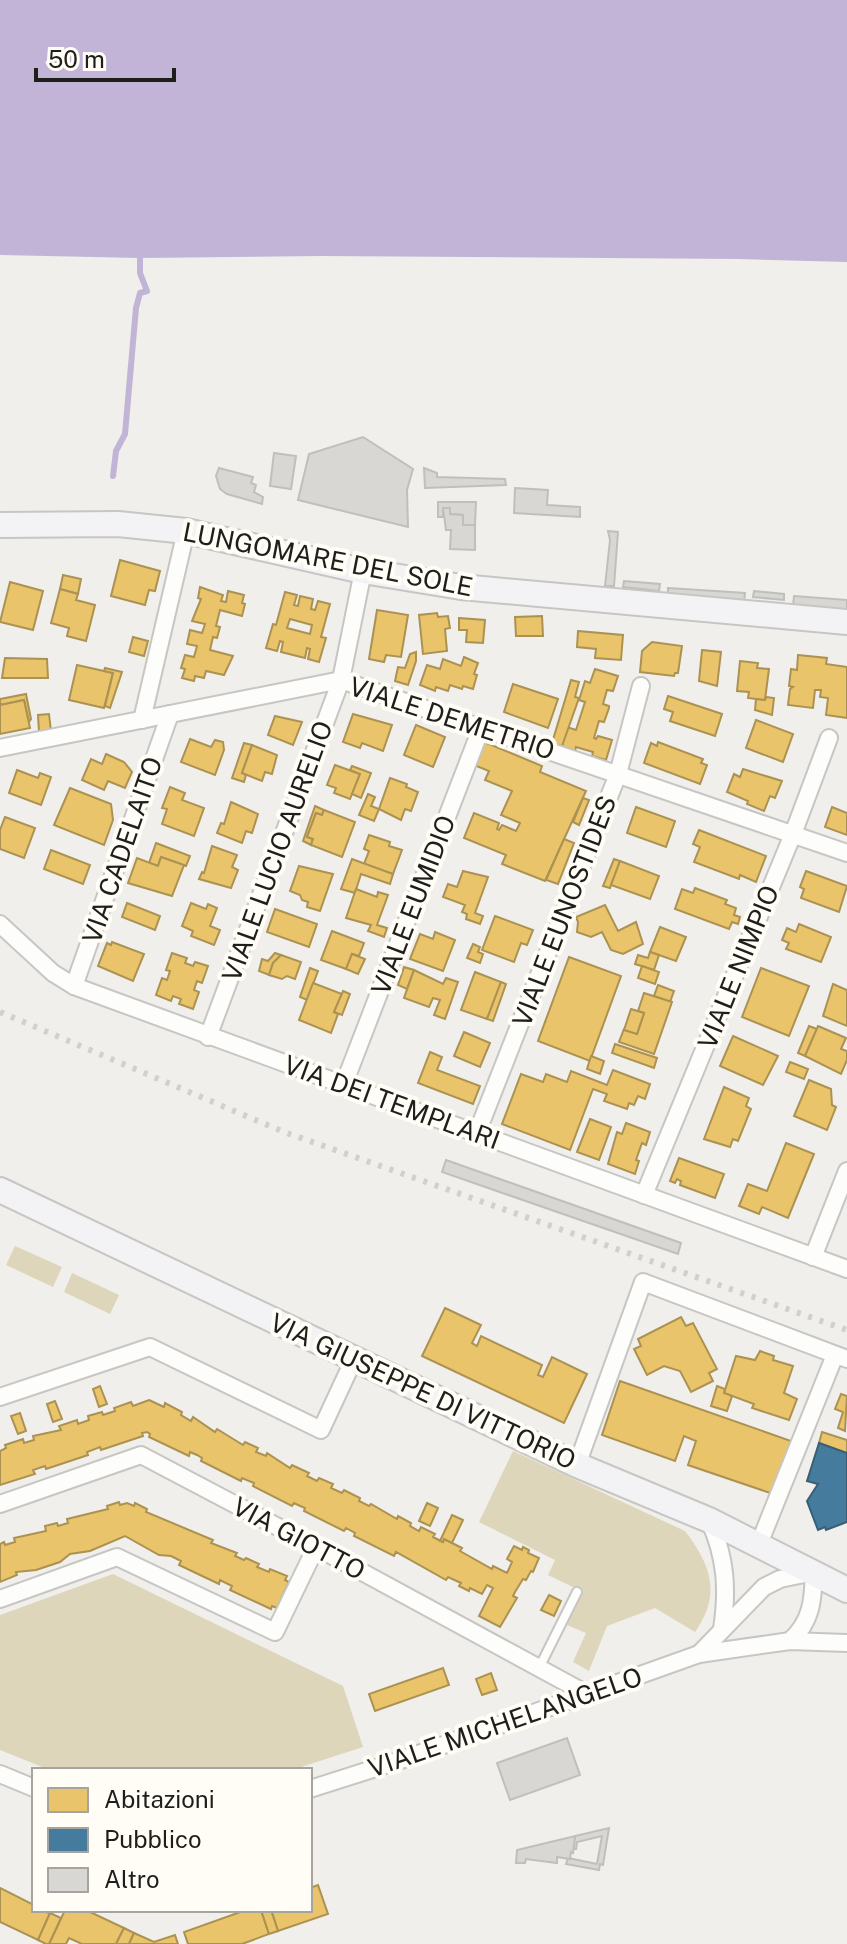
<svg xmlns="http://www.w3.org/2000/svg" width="847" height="1944" viewBox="0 0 847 1944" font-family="'Public Sans',sans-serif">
<rect width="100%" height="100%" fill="#f0efeb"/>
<!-- green -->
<g fill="#ded6bb">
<path d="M15 1246 62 1267 53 1287 6 1265Z"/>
<path d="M72 1273 119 1295 110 1314 64 1292Z"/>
<path d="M513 1451 685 1531C712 1566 721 1595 695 1632L655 1608 607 1626 589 1671 573 1662 586 1633 567 1625 581 1591 548 1575 555 1560 479 1522Z"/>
<path d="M113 1574 343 1686 363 1747 292 1770H50L0 1750V1615Z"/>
</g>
<!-- water -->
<path fill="#c2b4d7" d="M0 0H847V262L739 259 321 256 140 258 0 255Z"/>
<!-- homes -->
<g fill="#e9c46a" stroke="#ac9252" stroke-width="2" fill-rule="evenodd">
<path d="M120 560 160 571 155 591 149 590 145 605 111 596Z"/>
<path d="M63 575 81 579 78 594 60 589Z"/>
<path d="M10 582 43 591 33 630 0 622Z"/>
<path d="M200 587 223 595 221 601 226 602 228 591 244 595 242 603 245 604 242 616 220 610 216 626 220 627 217 638 213 637 210 650 233 656 224 675 206 671 204 678 195 676 194 681 182 678 185 669 181 668 185 655 194 657 197 646 187 644 190 630 202 633 205 624 192 621 201 599 198 598Z"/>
<path d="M60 589 78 594 76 600 95 605 86 641 67 636 69 628 51 623Z"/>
<path d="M285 592 297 595 294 605 298 606 300 596 313 599 311 609 315 610 318 601 330 604 321 637 326 638 319 662 308 659 310 649 307 648 305 658 281 652 283 642 280 641 277 651 266 648 273 624 276 625ZM290 619 312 625 310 634 287 628Z"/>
<path d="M377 610 408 615 401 657 386 655 384 662 369 659Z"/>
<path d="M437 613 438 617 448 616 450 628 445 629 447 651 423 654 419 615Z"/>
<path d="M542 616 543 636H516L515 617Z"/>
<path d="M459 618 485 620 483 643 466 642 467 630H459Z"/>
<path d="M578 631 623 635 621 660 595 658 596 649 577 647Z"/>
<path d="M133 637 148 641 144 656 129 652Z"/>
<path d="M652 642 682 646 678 673H675L674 676 640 672 642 651Z"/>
<path d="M702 650 721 652 717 686 699 681Z"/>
<path d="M416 652V661L408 685 395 681 398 667 405 668 410 654Z"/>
<path d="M798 655 827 658 826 664 847 667V718L826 715 828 698 820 697 821 690H815L813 708 788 705 790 689 793 687 789 686 791 669 797 670Z"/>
<path d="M464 657 478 663 474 674 477 675 473 689 463 686 462 689 450 685 448 691 436 687 435 691 420 685 427 665 440 669 443 659 461 666Z"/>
<path d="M5 658 47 659 48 678H2Z"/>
<path d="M740 661 758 663 757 668 769 669 765 700 748 698 749 692 737 691Z"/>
<path d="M77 665 113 673 104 708 69 700Z"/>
<path d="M105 668 122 672 110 708 105 706 113 673 104 671Z"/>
<path d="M595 669 618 676 613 691 607 690 603 704 609 706V708L604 722 599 721 594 738 596 739 598 736 612 740 606 760 592 756 593 752 576 747 575 751 562 746 567 727 576 730 585 702 579 700 585 681 590 683Z"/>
<path d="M571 680 579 682 575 697 579 698 562 746 552 743Z"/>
<path d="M513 684 558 699 548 728 504 712Z"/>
<path d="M26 694 31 719 29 722 24 700 1 705 0 702V699Z"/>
<path d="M668 696 722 714 715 736 670 721 673 712 664 709Z"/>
<path d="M766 697 774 698 772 715 755 710 756 699 765 700Z"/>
<path d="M24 700 30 728 0 734V705Z"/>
<path d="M49 714 51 731 39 732 38 715Z"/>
<path d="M353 714 392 725 383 751 362 743 360 748 343 742Z"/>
<path d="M275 716 302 722 293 745 268 735Z"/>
<path d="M756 720 793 734 783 762 746 748Z"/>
<path d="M416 725 445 737 433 767 404 755Z"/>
<path d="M190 739 211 747 215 740 223 742 224 750 215 775 181 762Z"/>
<path d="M484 742 542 766 540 772 586 791 545 881 502 864 506 855 464 838 474 813 499 823 497 829 499 830 502 825 516 831 520 823 501 815 512 791 485 780 489 771 474 765Z"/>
<path d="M658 742 703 759 701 763 707 765 700 784 644 763 651 743 657 746Z"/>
<path d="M244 743 252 745 242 773 246 775 244 782 232 778Z"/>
<path d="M252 745 277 755 272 774 265 772 262 781 242 773Z"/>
<path d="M106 754 124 762 132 772 125 788 108 781 104 790 82 780 91 759 102 764Z"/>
<path d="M335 765 360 774 350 799 334 793 336 788 327 785Z"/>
<path d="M352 766 371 773 361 798 352 794 360 774 350 770Z"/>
<path d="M743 769 782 781 775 798 770 796 764 811 747 804 748 801 727 792 734 774 740 777Z"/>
<path d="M17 770 38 778 40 773 51 777 41 805 9 793Z"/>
<path d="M390 778 407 784 406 787 418 792 411 811 405 809 401 820 379 809Z"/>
<path d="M170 787 185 793 182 800 204 808 194 836 162 824 167 809 162 808Z"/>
<path d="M70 788 111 804 113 820 104 845 54 825Z"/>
<path d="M368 794 375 797 371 806 379 809 374 821 359 815Z"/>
<path d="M583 798 589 800 579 825 573 822Z"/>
<path d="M231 802 258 814 252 833 246 831 242 843 217 833 221 823 224 824Z"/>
<path d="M315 806 324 810 322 815 316 813 307 837 313 839 311 845 303 841Z"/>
<path d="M636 807 675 821 666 847 627 833Z"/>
<path d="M832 807 847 813V835L825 827Z"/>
<path d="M324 810 355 822 342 857 311 845 313 839 307 837 316 813 322 815Z"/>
<path d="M5 817 35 828 24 858 0 849V830Z"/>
<path d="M699 830 766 856 756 882 740 875 739 879 694 862 700 847 693 844Z"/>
<path d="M369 835 390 842 389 846 402 850 393 874 364 864 369 851 364 849Z"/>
<path d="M564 839 574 843 558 884 546 880Z"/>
<path d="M156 843 190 856 186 866 161 857 158 866 149 863Z"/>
<path d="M212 846 237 855 232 867 238 870 231 888 199 879 202 872 204 873Z"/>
<path d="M51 850 90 865 83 884 44 869Z"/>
<path d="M161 857 184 865 172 896 128 883 137 858 158 866Z"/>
<path d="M352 859 393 874 390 884 361 874 355 893 341 889Z"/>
<path d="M614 859 620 861 610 888 603 886Z"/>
<path d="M620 861 659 876 650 899 611 885Z"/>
<path d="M299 866 333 874 320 911 307 907 308 902 302 900 300 895 290 891Z"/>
<path d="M463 871 488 877 475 913 483 916 480 924 466 919 467 914 462 912 465 905 443 897 448 884 457 887Z"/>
<path d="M806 871 847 886 839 912 801 898 804 889 800 887Z"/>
<path d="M695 888 727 900 725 904 736 908 734 915 740 917 738 924 732 922 729 929 675 909 682 889 693 893Z"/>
<path d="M356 889 377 897 378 892 388 895 377 925 387 928 384 937 368 931 371 925 346 918Z"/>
<path d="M127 903 160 916 155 930 122 917Z"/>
<path d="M191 903 206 909 208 904 217 908 210 926 220 930 214 945 191 936 193 931 182 926Z"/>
<path d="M605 905 618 931 636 922 643 944 623 954 611 950 602 932 591 937 577 932 578 922 576 917Z"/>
<path d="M275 909 317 924 309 947 267 932Z"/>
<path d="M495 916 533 930 527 945 521 943 514 962 482 950Z"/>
<path d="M799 924 831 937 821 962 786 949 789 943 782 940 787 928 796 932Z"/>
<path d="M660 927 686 937 676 961 650 952Z"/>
<path d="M332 931 364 943 359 956 352 954 346 969 321 960Z"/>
<path d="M435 932 455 940 443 971 410 959 420 934 433 939Z"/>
<path d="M112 942 144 954 133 981 98 966 107 943 111 945Z"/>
<path d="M473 944 480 947 478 952 483 954 480 963 467 958Z"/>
<path d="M650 952 659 955 654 970 635 964 638 955 648 958Z"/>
<path d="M172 953 187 958 185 963 193 966 195 962 208 966 202 983 197 981 194 990 199 992 193 1009 179 1004 181 999 173 996 171 1001 156 995 162 978 167 980 170 971 166 970Z"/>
<path d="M275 953 281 955 273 963 269 975 259 971 262 959 268 961Z"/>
<path d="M352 954 365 959 358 974 346 969Z"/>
<path d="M281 955 301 962 295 979 287 976 282 979 269 975 273 963Z"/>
<path d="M569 957 621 976 590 1061 538 1041Z"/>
<path d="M642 966 659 972 655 984 638 978Z"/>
<path d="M404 967 414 970 407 989 398 985Z"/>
<path d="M310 968 318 971 307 1000 300 997Z"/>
<path d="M761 968 809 986 789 1036 742 1017Z"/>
<path d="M414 970 443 984 446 978 458 982 445 1019 434 1015 440 1000 433 998 429 1007 404 998Z"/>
<path d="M475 972 501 982 487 1019 461 1010Z"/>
<path d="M501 982 506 984 493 1021 487 1019Z"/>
<path d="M313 983 342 994 334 1012 338 1014 331 1033 299 1020Z"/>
<path d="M833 984 847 990V1026L823 1016Z"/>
<path d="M658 985 674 991 670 1002 654 996Z"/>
<path d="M343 991 350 994 342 1015 334 1012Z"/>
<path d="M644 993 672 1002 654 1054 619 1042 624 1029 637 1034 644 1013 638 1011Z"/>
<path d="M631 1009 644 1013 637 1034 624 1030Z"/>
<path d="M809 1026 817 1029 805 1056 798 1053Z"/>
<path d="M818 1026 846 1038 841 1049 847 1051V1060L841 1074 805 1056Z"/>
<path d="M464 1032 490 1043 480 1067 454 1056Z"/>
<path d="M733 1036 778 1056 763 1085 720 1066Z"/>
<path d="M615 1044 657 1058 654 1068 612 1053Z"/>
<path d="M430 1052 442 1057 437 1070 480 1086 473 1104 418 1083Z"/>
<path d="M591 1056 604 1061 600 1074 587 1069Z"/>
<path d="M790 1062 808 1069 804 1079 786 1072Z"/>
<path d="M613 1070 650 1084 645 1099 638 1096 634 1105 629 1103 627 1109 604 1101 607 1094 593 1089 570 1150 502 1124 521 1074 543 1082 546 1074 567 1082 571 1071 607 1085Z"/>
<path d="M809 1080 831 1089 832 1105 836 1107 827 1130 794 1116Z"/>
<path d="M724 1087 749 1098 746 1106 751 1109 738 1141 733 1139 730 1147 704 1139Z"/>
<path d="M590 1119 611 1127 599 1160 577 1152Z"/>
<path d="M626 1123 650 1132 646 1145 642 1143 636 1160 639 1161 635 1174 608 1164 617 1132 622 1134Z"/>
<path d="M786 1143 814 1154 788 1218 762 1207 759 1214 739 1206 748 1184 767 1191Z"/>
<path d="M679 1158 724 1174 715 1198 680 1185 681 1181 677 1179 675 1183 670 1181Z"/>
<path d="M445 1308 481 1325 472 1343 477 1346 481 1336 542 1365 538 1375 543 1377 552 1357 587 1374 564 1423 422 1356Z"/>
<path d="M681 1317 686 1326 693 1323 717 1369 709 1373 713 1381 691 1392 680 1371 664 1366 647 1375 634 1349 641 1346 638 1339Z"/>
<path d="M760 1351 774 1356 773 1360 793 1366 784 1393 797 1399 789 1420 752 1408 754 1404 724 1393 736 1356 755 1360Z"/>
<path d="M620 1381 791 1441 773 1494 688 1465 696 1441 684 1436 675 1461 602 1435Z"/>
<path d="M100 1386 107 1404 99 1407 93 1389Z"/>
<path d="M717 1386 725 1389 724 1393 732 1396 727 1411 711 1406Z"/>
<path d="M841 1394 847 1396 845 1431 838 1428 843 1412 835 1409Z"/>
<path d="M149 1400 164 1407 165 1403 182 1412 181 1415 191 1421 193 1417 215 1432 217 1429 243 1445 245 1442 258 1448 256 1452 266 1456 267 1453 290 1468 292 1465 309 1473 307 1476 317 1481 319 1478 333 1484 331 1488 342 1493 344 1490 360 1498 359 1501 369 1506 371 1504 397 1519 398 1516 411 1523 410 1526 419 1531 421 1527 435 1534 433 1537 443 1542 444 1539 462 1548 460 1551 492 1569 493 1566 507 1573 512 1562 507 1559 514 1546 522 1550 523 1547 529 1550 528 1553 539 1558 533 1572 531 1571 526 1580 523 1579 515 1592 513 1596 517 1598 500 1627 479 1616 493 1588 487 1585 482 1594 470 1588 469 1591 459 1586 461 1583 448 1577 446 1580 396 1552 394 1556 354 1536 355 1533 346 1528 344 1531 304 1511 305 1508 298 1505 294 1503 292 1506 253 1486 254 1483 242 1478 241 1481 201 1461 202 1458 197 1455 190 1452 189 1456 149 1437 150 1434 147 1432 142 1433 143 1436 101 1450 100 1447 87 1452 88 1455 46 1469 45 1466 33 1470 35 1474 0 1485V1451L6 1448 5 1445 23 1439 24 1443 34 1440 33 1436 61 1430 59 1426 77 1420 78 1424 89 1420 88 1416 102 1412 103 1415 115 1411 114 1408 131 1402 133 1406Z"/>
<path d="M55 1401 62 1419 53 1422 47 1404Z"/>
<path d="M20 1413 26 1431 18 1434 11 1416Z"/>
<path d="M822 1432 847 1440V1453L819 1443Z"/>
<path d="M119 1502 120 1505 127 1503 134 1506 135 1503 147 1509 146 1512 213 1540 211 1543 237 1553 235 1556 244 1560 246 1558 259 1564 257 1567 269 1572 270 1569 287 1576 285 1580 289 1582 277 1608 272 1606 271 1609 230 1590 232 1586 220 1580 219 1584 179 1565 181 1561 171 1556 159 1555 125 1536 90 1551 70 1554 60 1562 36 1570 16 1572 17 1575 0 1582V1544L4 1542 5 1545 15 1542 14 1538 46 1531 45 1526 57 1523 58 1526 68 1523 67 1519 108 1509 107 1506Z"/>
<path d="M427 1503 438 1508 430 1526 419 1521Z"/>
<path d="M452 1515 463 1520 452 1543 444 1539 443 1542 440 1541Z"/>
<path d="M549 1595 561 1601 554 1616 541 1610Z"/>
<path d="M443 1668 449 1685 375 1711 369 1694Z"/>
<path d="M491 1673 497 1690 482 1695 476 1679Z"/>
<path d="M318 1885 328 1914 278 1931 271 1910H310V1888Z"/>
<path d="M0 1888 34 1905V1910L50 1913 38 1940 0 1922Z"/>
<path d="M65 1910H86L124 1928 116 1944H82L69 1938 66 1944H49Z"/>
<path d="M246 1910H261L269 1934 242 1944H188L184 1932Z"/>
<path d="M261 1910H271L278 1931 269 1934Z"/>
<path d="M50 1913 61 1918 49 1944H46L38 1940Z"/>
<path d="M124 1928 134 1933 129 1944H116Z"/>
<path d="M134 1933 154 1942 175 1935 178 1944H129Z"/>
</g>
<!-- public -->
<path fill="#457b9d" stroke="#395f76" stroke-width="2" d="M819 1443 847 1453V1522L826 1530 825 1527 818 1530 807 1501 818 1484 807 1481Z"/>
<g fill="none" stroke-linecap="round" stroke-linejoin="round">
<!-- stream -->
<path stroke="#c2b4d7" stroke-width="6" d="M113 476 116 451 125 434 136 308 140 293 147 291 140 273V258"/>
</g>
<!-- building -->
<g fill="#d8d7d4" stroke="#bfbfbc" stroke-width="2">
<path d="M363 437 413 469 407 490 408 527 298 500 309 454Z"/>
<path d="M274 453 296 456 291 489 270 486Z"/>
<path d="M219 468 253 477 251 483 256 485 254 492 263 497 262 504 227 494 220 489 216 476Z"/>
<path d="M424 468 437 473V477L505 479 506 485 425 488Z"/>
<path d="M515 488 548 490 547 505 580 507V517L514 513Z"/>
<path d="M438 502H476L475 525H463V515L450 514V508H443V517H438Z"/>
<path d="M443 508H450V514L463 515V525H475V550L450 549 451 530H446Z"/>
<path d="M608 531 618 532 614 586H605L610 540Z"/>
<path d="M624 581 660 584 659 591 623 587Z"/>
<path d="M668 588 745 593 744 602 668 598Z"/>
<path d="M754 591 784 594V600L753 597Z"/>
<path d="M794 596 847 600V610L793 606Z"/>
<path d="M446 1160 681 1243 678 1254 442 1172Z"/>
<path d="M567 1738 580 1775 510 1800 497 1763Z"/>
<path d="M609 1828 603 1865 600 1864 599 1870 566 1864 568 1858 597 1864 602 1836 577 1842 576 1849H573L575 1836Z"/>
<path d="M575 1836 573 1853 571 1852 570 1859 557 1857V1863L526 1859 525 1863H516L517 1850Z"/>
</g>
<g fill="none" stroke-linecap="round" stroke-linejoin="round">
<!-- lane casing -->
<g stroke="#c7c6c3" stroke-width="12">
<path id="lane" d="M539 1668 577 1592"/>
</g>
<!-- street casing -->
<g stroke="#c7c6c3" stroke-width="20">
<g id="street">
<path d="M142 720 186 531"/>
<path d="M0 748 341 680 847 853"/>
<path d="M0 924 53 973 74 986 847 1269"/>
<path d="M74 986 170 714"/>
<path d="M208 1037 341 680 363 571"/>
<path d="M344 1084 482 726"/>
<path d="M477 1133 618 774 641 686"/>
<path d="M644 1195 793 834 829 738"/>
<path d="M813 1257 847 1171"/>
<path d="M0 1397 150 1347 321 1430 354 1359"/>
<path d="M577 1465 643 1282 847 1359"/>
<path d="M0 1504 141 1455 316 1547 587 1694"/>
<path d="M709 1520C726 1557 728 1590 722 1629"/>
<path d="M759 1544 835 1355"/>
<path d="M0 1599 117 1557 275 1632 316 1547"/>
<path d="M699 1654 764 1587 780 1579 814 1572C813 1600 812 1621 790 1641"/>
<path d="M0 1774 34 1788"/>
<path d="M310 1789 407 1758 699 1654 790 1641 847 1643"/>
</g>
</g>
<!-- secondary casing -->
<g stroke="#c7c6c3" stroke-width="28">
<g id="secondary">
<path d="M0 525 118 524 186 531 363 571 461 587 847 622"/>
<path d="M0 1190 577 1465 709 1520 847 1590"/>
</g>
</g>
<!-- lane -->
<use href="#lane" stroke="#fdfdfc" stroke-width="8"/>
<!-- street -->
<use href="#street" stroke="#fdfdfc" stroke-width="16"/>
<!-- secondary -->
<use href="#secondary" stroke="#f3f2f4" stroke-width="24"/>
<!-- rail -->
<path stroke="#d0d0cf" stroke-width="6" stroke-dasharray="4 8" stroke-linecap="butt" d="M0 1012 284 1132 847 1330"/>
</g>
<g text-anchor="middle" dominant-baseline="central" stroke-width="8" stroke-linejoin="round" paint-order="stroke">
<!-- street labels -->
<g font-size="26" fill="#1e1e1b" stroke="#fffdf6">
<text transform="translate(328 559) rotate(11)">LUNGOMARE DEL SOLE</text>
<text transform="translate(452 718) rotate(18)">VIALE DEMETRIO</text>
<text transform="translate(122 850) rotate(-71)">VIA CADELAITO</text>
<text transform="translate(277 851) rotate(-70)">VIALE LUCIO AURELIO</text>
<text transform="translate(413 905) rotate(-69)">VIALE EUMIDIO</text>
<text transform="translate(564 911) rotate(-69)">VIALE EUNOSTIDES</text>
<text transform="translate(738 967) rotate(-68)">VIALE NIMPIO</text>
<text transform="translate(392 1102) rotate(20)">VIA DEI TEMPLARI</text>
<text transform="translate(423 1391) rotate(25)">VIA GIUSEPPE DI VITTORIO</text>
<text transform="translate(299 1538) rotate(28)">VIA GIOTTO</text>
<text transform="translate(505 1722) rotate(-19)">VIALE MICHELANGELO</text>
</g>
</g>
<!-- legend -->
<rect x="32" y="1768" width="280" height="144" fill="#fffdf6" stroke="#a5a49e" stroke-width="2"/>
<rect x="48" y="1788" width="40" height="24" fill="#e9c46a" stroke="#a5a49e" stroke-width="2"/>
<text x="104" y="1808" font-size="24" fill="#1e1e1b">Abitazioni</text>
<rect x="48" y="1828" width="40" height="24" fill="#457b9d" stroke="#a5a49e" stroke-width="2"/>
<text x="104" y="1848" font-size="24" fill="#1e1e1b">Pubblico</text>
<rect x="48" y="1868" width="40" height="24" fill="#d8d7d4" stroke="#a5a49e" stroke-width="2"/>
<text x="104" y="1888" font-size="24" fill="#1e1e1b">Altro</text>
<!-- scale -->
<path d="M36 68v12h138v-12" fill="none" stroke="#1e1e1b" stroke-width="4"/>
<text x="48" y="68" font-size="24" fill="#1e1e1b" stroke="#fffdf6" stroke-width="6" paint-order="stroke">50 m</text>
</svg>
